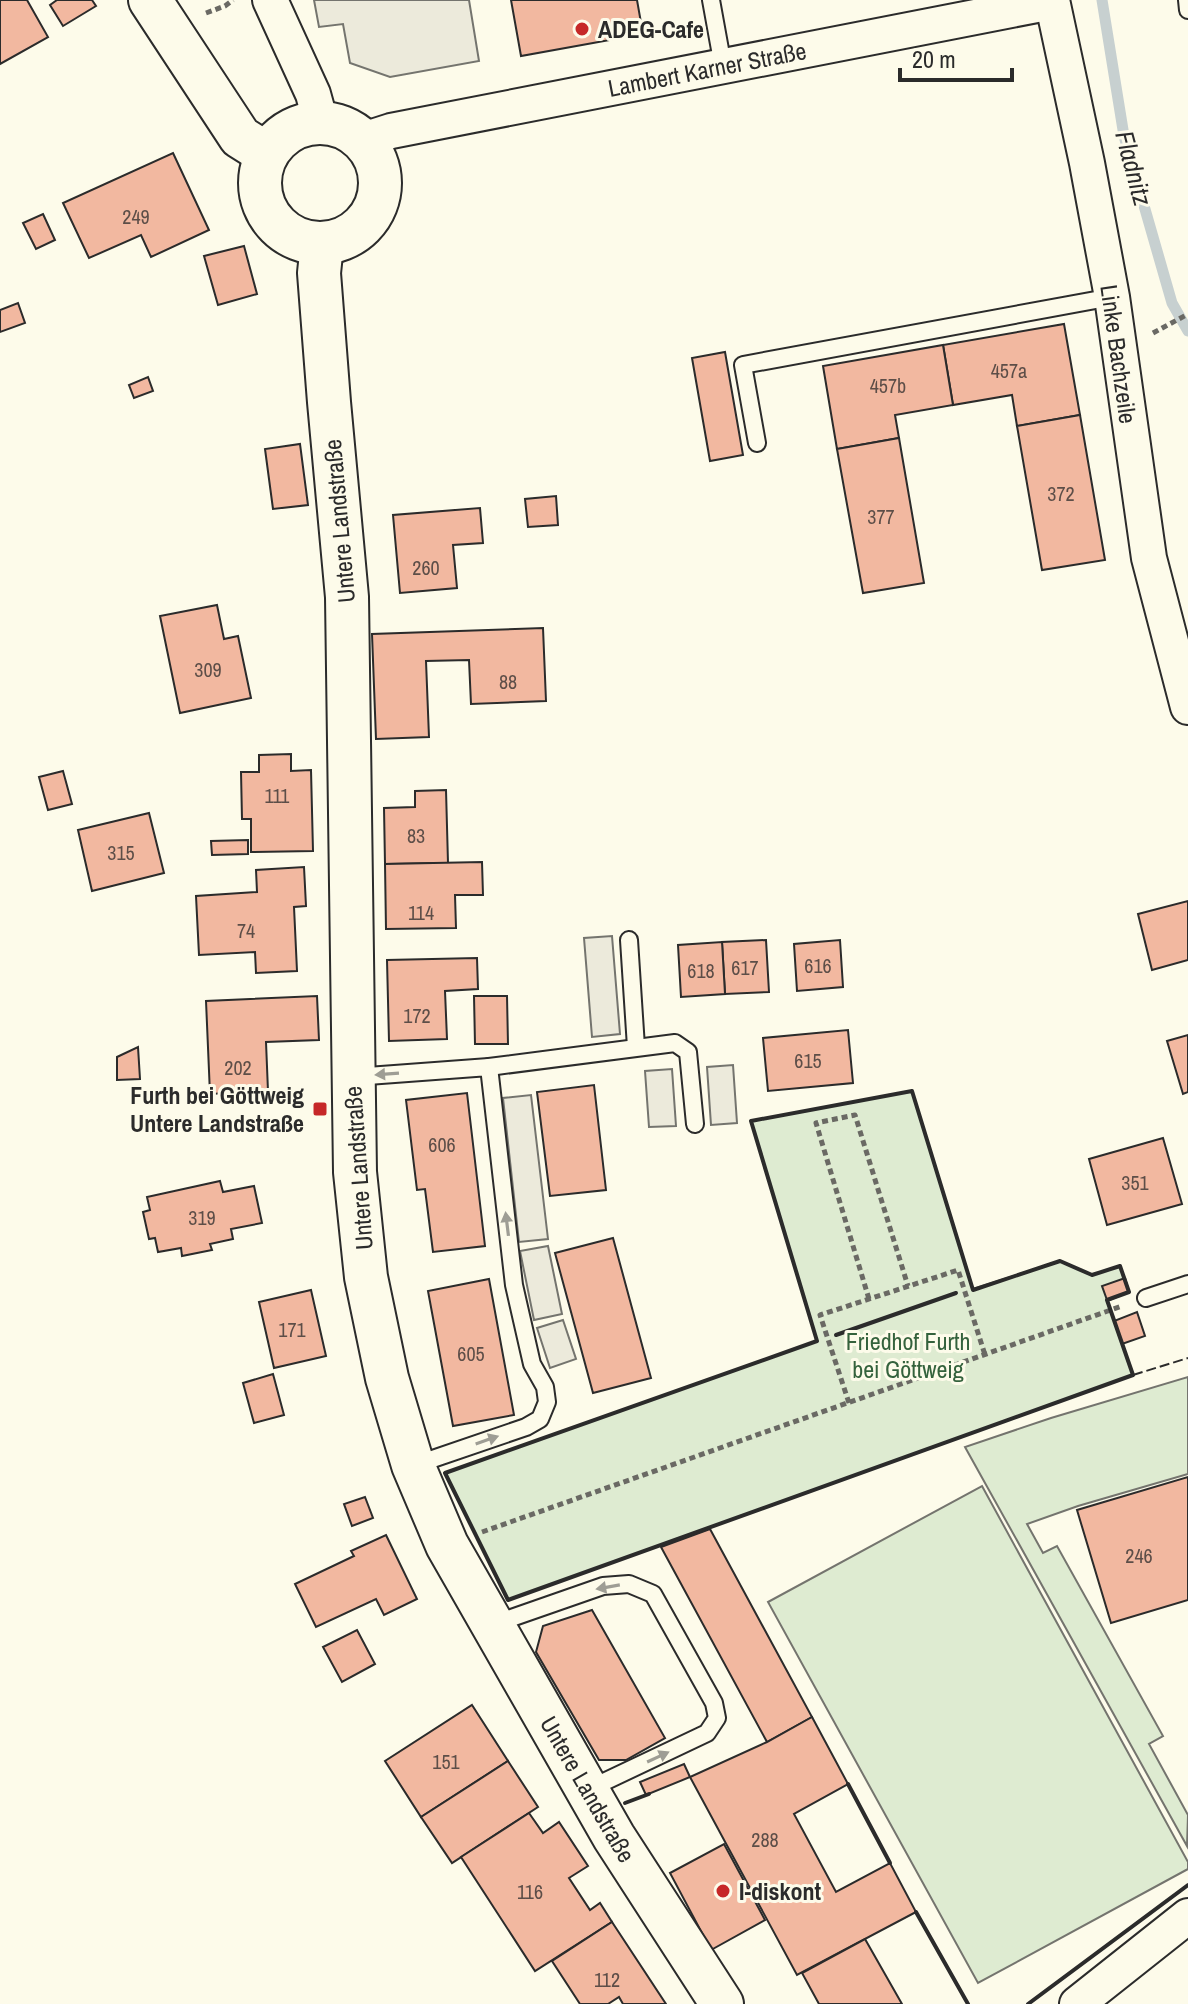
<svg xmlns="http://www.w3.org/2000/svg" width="1188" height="2004" viewBox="0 0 1188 2004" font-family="'Archivo Narrow',sans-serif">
<rect width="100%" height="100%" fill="#fdfbea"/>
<!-- green -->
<g fill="#deebd1" stroke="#74746e" stroke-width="2">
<path d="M912 1091 973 1289 1060 1261 1092 1275 1120 1266 1129 1292 1107 1301 1133 1375 508 1600 445 1473 817 1341 751 1121Z"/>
<path d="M1188 1377V1474L1078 1506 1027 1524 1043 1553 1057 1546 1163 1736 1149 1744 1188 1815 1187 1846 965 1447 1051 1418Z"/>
<path d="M982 1486 1188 1862V1869L978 1983 768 1602Z"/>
</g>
<!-- parking -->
<g fill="#eceadb" stroke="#74746e" stroke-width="2">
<path d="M314 0H469L479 61 390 77 350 63 343 24 319 27Z"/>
<path d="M612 936 620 1034 592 1037 584 938Z"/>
<path d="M733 1065 737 1123 711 1125 707 1067Z"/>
<path d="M672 1069 676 1126 649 1127 645 1071Z"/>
<path d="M531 1095 548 1239 519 1242 503 1098Z"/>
<path d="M548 1246 562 1314 534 1320 520 1251Z"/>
<path d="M563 1320 576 1359 550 1368 537 1328Z"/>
</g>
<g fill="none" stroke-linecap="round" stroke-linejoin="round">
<!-- stream -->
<path stroke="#c7d0d0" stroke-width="11" d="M1102 0 1124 136 1172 303 1188 331"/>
</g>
<!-- building -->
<g fill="#f2b8a0" stroke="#2b2b2b" stroke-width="2">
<path d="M0 0H27L48 37 0 64Z"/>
<path d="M57 0H92L96 6 63 26 50 5Z"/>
<path d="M511 0H637L643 34 521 56Z"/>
<path d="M173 153 209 230 151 257 141 235 89 258 63 203Z"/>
<path d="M43 214 55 240 36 249 23 223Z"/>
<path d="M244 246 257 294 218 305 204 256Z"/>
<path d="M18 303 25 323 0 332V310Z"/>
<path d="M1064 324 1080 415 1017 426 1012 395 953 405 943 345Z"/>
<path d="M943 345 953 405 895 415 899 438 837 449 823 366Z"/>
<path d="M725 352 743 455 710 461 692 358Z"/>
<path d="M148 377 153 391 134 398 129 385Z"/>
<path d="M1080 415 1105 560 1042 570 1017 426Z"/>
<path d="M899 438 924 583 863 593 837 449Z"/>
<path d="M300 444 308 505 273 509 265 449Z"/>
<path d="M556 496 558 525 528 527 525 499Z"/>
<path d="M480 508 483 543 453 545 457 588 400 593 393 515Z"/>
<path d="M217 605 224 639 238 636 251 698 180 713 160 616Z"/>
<path d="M543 628 546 701 471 704 469 660 426 661 429 737 376 739 372 634Z"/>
<path d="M291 754V771L311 770 313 851 251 852V819H242L241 772H259V755Z"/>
<path d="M63 771 72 804 48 810 39 777Z"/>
<path d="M446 790 448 863 385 864 384 808 415 807V791Z"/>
<path d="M149 813 164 873 92 891 78 830Z"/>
<path d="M248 840V854L212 855 211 841Z"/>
<path d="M482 862 483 895H455L456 928 386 929 385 864Z"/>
<path d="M304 867 306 906 294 907 297 971 256 973 255 952 199 955 196 896 257 892 256 870Z"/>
<path d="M1188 901V960L1152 970 1138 914Z"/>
<path d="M766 940 769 992 725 994 722 942Z"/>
<path d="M840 940 843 987 797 991 794 944Z"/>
<path d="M722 942 725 994 681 997 678 945Z"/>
<path d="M477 958 478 989 445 991 447 1039 389 1041 387 960Z"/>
<path d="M317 996 319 1040 266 1042 268 1091 210 1094 206 1001Z"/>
<path d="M474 996H507L508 1044H475Z"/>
<path d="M848 1030 853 1083 768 1091 763 1038Z"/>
<path d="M1188 1035V1092L1183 1094 1167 1041Z"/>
<path d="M138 1047 140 1079 117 1080V1057Z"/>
<path d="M594 1085 606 1190 550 1196 537 1092Z"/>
<path d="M467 1093 485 1246 433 1252 425 1189 417 1190 406 1100Z"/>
<path d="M1163 1138 1182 1204 1107 1225 1089 1159Z"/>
<path d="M220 1181 223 1192 254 1186 262 1223 231 1229 233 1239 210 1244 212 1250 182 1256 181 1248 158 1252 155 1238 149 1239 143 1212 150 1210 147 1197Z"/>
<path d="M613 1238 651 1378 593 1393 555 1253Z"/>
<path d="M1125 1278 1129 1292 1107 1300 1102 1286Z"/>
<path d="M489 1279 514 1415 453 1426 428 1291Z"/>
<path d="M311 1290 326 1356 274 1368 259 1302Z"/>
<path d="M1137 1312 1145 1336 1122 1344 1114 1321Z"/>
<path d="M273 1374 284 1415 254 1423 243 1383Z"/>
<path d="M1188 1477V1600L1111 1623 1077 1510Z"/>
<path d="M365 1497 373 1518 352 1526 344 1504Z"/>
<path d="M710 1529 812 1717 767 1742 661 1547Z"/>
<path d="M386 1535 417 1599 384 1615 376 1599 316 1627 295 1584 354 1556 351 1551Z"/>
<path d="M592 1610 665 1738 626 1760H599L536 1652 543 1626Z"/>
<path d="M357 1630 375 1664 342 1682 323 1647Z"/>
<path d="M472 1705 508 1761 421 1817 385 1761Z"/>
<path d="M812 1717 848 1784 794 1814 836 1892 890 1863 916 1912 797 1975 690 1777 767 1742Z"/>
<path d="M508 1761 538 1807 452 1863 421 1817Z"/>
<path d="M684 1764 690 1777 646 1795 640 1782Z"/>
<path d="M529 1813 543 1833 559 1822 588 1866 569 1878 590 1910 600 1903 612 1922 535 1971 461 1857Z"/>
<path d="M724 1844 765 1920 711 1950 670 1873Z"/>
<path d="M612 1922 666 2004H623L619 1997 608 2004H580L552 1961Z"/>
<path d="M865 1939 902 2004H819L802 1973Z"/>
</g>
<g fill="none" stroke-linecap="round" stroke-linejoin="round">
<!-- service casing -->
<g stroke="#2b2b2b" stroke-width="20">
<g id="service">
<path d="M711 0 723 66"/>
<path d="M1187 0 1188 10"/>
<path d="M757 443 743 365 1112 297"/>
<path d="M629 940 636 1047"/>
<path d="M489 1067 675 1043 688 1052 695 1124"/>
<path d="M354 1077 489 1067 514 1285 532 1364 545 1387 547 1402 540 1419 526 1427 415 1465"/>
<path d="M1146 1298 1188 1284"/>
<path d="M494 1624 603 1586 629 1584 653 1594 714 1703 717 1718 707 1733 589 1789"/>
</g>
</g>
<!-- minor casing -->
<g stroke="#2b2b2b" stroke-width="38">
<g id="minor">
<path d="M270 0 313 94 321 123"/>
<path d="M1052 0 1087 163 1112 297 1149 558 1188 707"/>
<path d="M363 140 391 131 1052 2"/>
<path d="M1077 2004 1188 1916"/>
</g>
</g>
<!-- tertiary casing -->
<g stroke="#2b2b2b" stroke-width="46">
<g id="tertiary">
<path d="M150 0 240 137 267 154"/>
<circle cx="320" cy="183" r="60"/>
<path d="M322 244 319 273 329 402 347 597 355 1172 366 1277 387 1378 413 1465 447 1545 614 1837 722 2004"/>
</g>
</g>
<!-- path -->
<g stroke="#6a6964" stroke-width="5" stroke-dasharray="6 4" stroke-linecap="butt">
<path d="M206 13 225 6 233 0"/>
<path d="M1153 333 1188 314"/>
<path d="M869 1299 816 1123 855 1115 908 1286"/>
<path d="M849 1403 820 1315 958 1270 985 1355"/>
<path d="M482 1532 1122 1306"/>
</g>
<!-- service -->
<use href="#service" stroke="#fdfbea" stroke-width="16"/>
<!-- minor -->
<use href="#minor" stroke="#fdfbea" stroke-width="34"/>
<!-- tertiary -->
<use href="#tertiary" stroke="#fdfbea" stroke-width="42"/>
<!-- fence -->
<path stroke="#2b2b2b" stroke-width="2" stroke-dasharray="10 4" stroke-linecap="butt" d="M1133 1375 1188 1358"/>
<!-- wall -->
<g stroke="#2b2b2b" stroke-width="4">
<path d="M912 1091 973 1290 1060 1261 1092 1275 1120 1266 1129 1292 1107 1300 1133 1375 508 1600 445 1473 817 1341 751 1121Z"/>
<path d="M836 1335 956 1293"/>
<path d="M848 1784 890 1863"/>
<path d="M625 1803 649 1794"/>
<path d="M916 1912 968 2004"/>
<path d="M1028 2004 1188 1885"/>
</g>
</g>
<!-- one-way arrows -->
<defs><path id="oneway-solid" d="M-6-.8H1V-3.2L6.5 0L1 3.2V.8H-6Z" transform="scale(2)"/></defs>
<g fill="#9e9d94">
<use href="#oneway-solid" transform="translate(387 1074) rotate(176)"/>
<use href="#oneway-solid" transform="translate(507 1224) rotate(-97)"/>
<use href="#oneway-solid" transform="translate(487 1440) rotate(-19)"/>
<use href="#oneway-solid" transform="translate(608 1587) rotate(170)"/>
<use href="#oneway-solid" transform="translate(658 1757) rotate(-25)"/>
</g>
<!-- markers -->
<g fill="#c62828" stroke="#fdfbea" stroke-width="3">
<circle cx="582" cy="29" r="8"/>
<rect x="312" y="1101" width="16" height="16" rx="4"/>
<circle cx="723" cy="1891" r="8"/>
</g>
<g text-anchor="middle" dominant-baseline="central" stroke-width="6" stroke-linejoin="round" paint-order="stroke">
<!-- number labels -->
<g font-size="20" fill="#5d4e48">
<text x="136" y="216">249</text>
<text x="1009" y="370">457a</text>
<text x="888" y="385">457b</text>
<text x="1061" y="493">372</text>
<text x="881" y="516">377</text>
<text x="426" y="567">260</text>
<text x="208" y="669">309</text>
<text x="508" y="681">88</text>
<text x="277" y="795">111</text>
<text x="416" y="835">83</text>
<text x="121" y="852">315</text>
<text x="421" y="912">114</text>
<text x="246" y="930">74</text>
<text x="818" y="965">616</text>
<text x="745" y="967">617</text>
<text x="701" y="970">618</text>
<text x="417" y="1015">172</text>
<text x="808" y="1060">615</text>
<text x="238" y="1067">202</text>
<text x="442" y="1144">606</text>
<text x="1135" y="1182">351</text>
<text x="202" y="1217">319</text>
<text x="292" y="1329">171</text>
<text x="471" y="1353">605</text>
<text x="1139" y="1555">246</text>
<text x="446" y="1761">151</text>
<text x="765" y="1839">288</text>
<text x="530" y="1891">116</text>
<text x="607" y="1979">112</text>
</g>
<!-- poi labels -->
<g font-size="24" font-weight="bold" fill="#2b2b2b" stroke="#fdfbea" text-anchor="start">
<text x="598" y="29">ADEG-Cafe</text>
<text x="304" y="1095" text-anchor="end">Furth bei Göttweig<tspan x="304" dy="28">Untere Landstraße</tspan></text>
<text x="739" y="1891">I-diskont</text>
</g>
<!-- street labels -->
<g font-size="24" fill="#2b2b2b" stroke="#fdfbea">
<text transform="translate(707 69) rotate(-11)">Lambert Karner Straße</text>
<text transform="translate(1119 354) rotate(82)">Linke Bachzeile</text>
<text transform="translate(339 521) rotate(-95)">Untere Landstraße</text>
<text transform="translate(358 1168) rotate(-94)">Untere Landstraße</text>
<text transform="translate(588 1789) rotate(60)">Untere Landstraße</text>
</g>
<!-- park labels -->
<g font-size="24" fill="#34623c" stroke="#fdfbea">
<text x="908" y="1341">Friedhof Furth<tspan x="908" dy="28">bei Göttweig</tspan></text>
</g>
<!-- water labels -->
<g font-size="26" font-style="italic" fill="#2b2b2b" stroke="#fdfbea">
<text transform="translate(1134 168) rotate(75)">Fladnitz</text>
</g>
</g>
<!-- scale -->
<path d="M900 68v12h112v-12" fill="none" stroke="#2b2b2b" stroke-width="4"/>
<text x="912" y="68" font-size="24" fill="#2b2b2b" stroke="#fdfbea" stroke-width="6" paint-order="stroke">20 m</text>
</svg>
